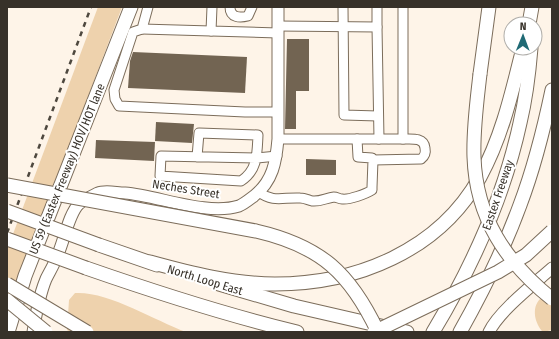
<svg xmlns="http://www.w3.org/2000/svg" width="559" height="339" viewBox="0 0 559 339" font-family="'Fira Sans Condensed',sans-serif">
<rect width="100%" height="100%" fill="#fef4e8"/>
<!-- green -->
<g fill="#eed2ad">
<path d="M98 7H122L24 266 7 308V250Z"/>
<path d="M75 293C108 291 154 320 186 332H70L67 330 69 300Z"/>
<path d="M552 294V330L543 332C535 324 531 308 540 299 543 296 548 295 552 294Z"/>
</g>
<!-- building -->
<g fill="#726452">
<path d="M287 39H309V91H296V129H285Z"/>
<path d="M133 52 247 57 245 93 128 88 130 61Z"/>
<path d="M156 122 194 124 192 143 155 141Z"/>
<path d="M96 140 155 142 154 161 95 158Z"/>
<path d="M306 159 336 160V175H306Z"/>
</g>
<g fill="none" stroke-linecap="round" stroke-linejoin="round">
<!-- minor casing -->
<g stroke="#7c6d5b" stroke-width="11">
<g id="minor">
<path d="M148 7 142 29 133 32 114 90 115 99 119 106 245 112H278"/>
<path d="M212 7 211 31 278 33"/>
<path d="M230 7C230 18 240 18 248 16L252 7"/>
<path d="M343 7 344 115 378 116"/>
<path d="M278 26 377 27 379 139"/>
<path d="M377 27V7"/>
<path d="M142 29 211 31"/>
<path d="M278 139H403V7"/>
<path d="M197 157 199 133 258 135C257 153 258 170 241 181L160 176 161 156 257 158 277 156"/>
<path d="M373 160 421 159C425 156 426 153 425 148 424 137 411 139 403 139"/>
<path d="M259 192C273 203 284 197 300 198 305 198 308 200 312 201 320 202 326 198 334 197 337 197 339 199 342 199 349 200 366 194 372 190V187L373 160 372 158 358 157 357 139"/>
</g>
</g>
<!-- major casing -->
<g stroke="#7c6d5b" stroke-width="13">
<g id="major">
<path d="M33 332C36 314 39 296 46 279 50 271 55 263 58 254 64 241 69 213 79 204 83 200 92 196 98 193 105 190 117 193 125 193 159 196 207 216 239 206 244 204 250 199 254 196 273 181 276 162 278 139V7"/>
<path d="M489 332C499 311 534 284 552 268"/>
</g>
</g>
<!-- highway casing -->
<g stroke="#7c6d5b" stroke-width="15">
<g id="highway">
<path d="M529 24 532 7"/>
<path d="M480 74 489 7"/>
<path d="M99 245 157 265"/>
<path d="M150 262C190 273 233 284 275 284 356 284 439 251 480 177 502 137 512 92 523 48"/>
<path d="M86 268C155 292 226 315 297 332"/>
<path d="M219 284 294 306 407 332"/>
<path d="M8 332 25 276 131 7"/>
<path d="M433 332C472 267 504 197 520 123 526 98 529 73 531 48"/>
<path d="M460 332C483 291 504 249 520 205 534 168 544 128 552 90"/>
</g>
</g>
<!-- minor -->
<use href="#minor" stroke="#fff" stroke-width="9"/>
<!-- major -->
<use href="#major" stroke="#fff" stroke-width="11"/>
<!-- highway -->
<use href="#highway" stroke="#fff" stroke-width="13"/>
<!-- rail -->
<path stroke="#4e483f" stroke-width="2.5" stroke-dasharray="5 5" stroke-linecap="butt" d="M7 233 91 7"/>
<!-- highway-bridge casing -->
<g stroke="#7c6d5b" stroke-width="15" stroke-linecap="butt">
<g id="highway-bridge">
<path d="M480 74C477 101 473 129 474 157 476 218 506 262 552 299"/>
<path d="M7 185 256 231C321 246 350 273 378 332"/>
<path d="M7 211 99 245"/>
<path d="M7 239 86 268"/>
<path d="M7 284 87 332"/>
<path d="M7 300 46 332"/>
<path d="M374 332 498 272 526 255 552 231"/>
</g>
</g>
<!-- highway-bridge -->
<use href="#highway-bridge" stroke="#fff" stroke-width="13"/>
</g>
<g text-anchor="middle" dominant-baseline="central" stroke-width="4" stroke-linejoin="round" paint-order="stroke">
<!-- street labels -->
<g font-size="12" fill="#373129" stroke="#fff">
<text transform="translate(67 169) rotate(-68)">US 59 (Eastex Freeway) HOV/HOT lane</text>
<text transform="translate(186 189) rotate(9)">Neches Street</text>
<text transform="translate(498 195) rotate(-71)">Eastex Freeway</text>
<text transform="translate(205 280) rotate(17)">North Loop East</text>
</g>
</g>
<!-- border -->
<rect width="559" height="339" fill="none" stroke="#373129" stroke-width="16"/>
<!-- north arrow -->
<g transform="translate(523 36) rotate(1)"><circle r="19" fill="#ffffff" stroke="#afada9"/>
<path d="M0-3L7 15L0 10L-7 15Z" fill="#206a75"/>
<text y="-6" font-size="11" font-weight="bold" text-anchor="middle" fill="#373129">N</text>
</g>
</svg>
